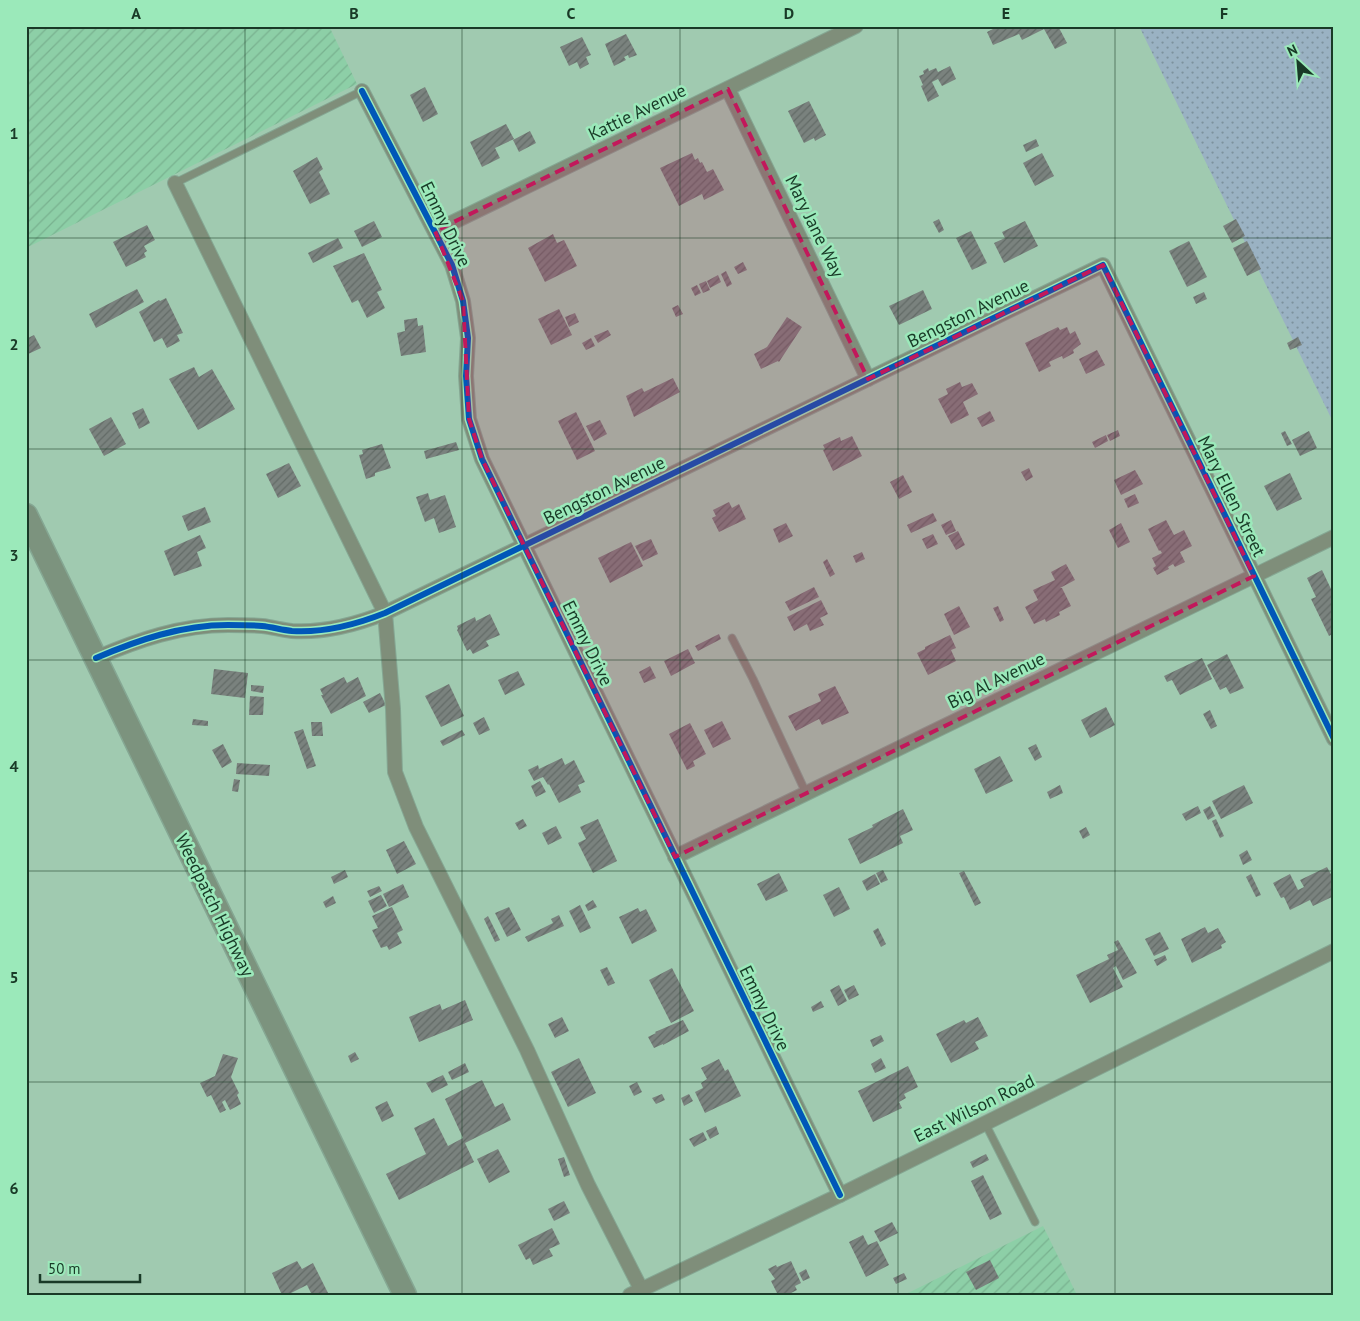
<svg xmlns="http://www.w3.org/2000/svg" width="1360" height="1321" viewBox="0 0 1360 1321" font-family="'PT Sans',sans-serif">
<defs>
<pattern id="industrial-furrows" width="10" height="10" patternUnits="userSpaceOnUse" patternTransform="scale(1.25)"><rect width="10" height="10" fill="#8dcfa7"/><path d="M-1 1l2-2M0 10L10 0M9 11l2-2" fill="none" stroke="#79b290"/></pattern>
<pattern id="grass-dots" width="8" height="8" patternUnits="userSpaceOnUse" patternTransform="scale(1.25)"><rect width="8" height="8" fill="#9ab2c3"/><path d="M2 2h.1M6 6h.1" fill="none" stroke="#7d929e" stroke-width="1.8" stroke-linecap="round"/></pattern>
<pattern id="building-hatch" width="6" height="6" patternUnits="userSpaceOnUse" patternTransform="scale(1.25)"><rect width="6" height="6" fill="#7a827e"/><path d="M-1 1l2-2M0 6l6-6M5 7l2-2" fill="none" stroke="#636b67"/></pattern>
</defs>
<rect width="100%" height="100%" fill="#a0cab0"/>
<!-- industrial -->
<g fill="url(#industrial-furrows)">
<path d="M26 26H329L357 84 26 248Z"/>
<path d="M1043 1226 1077 1295H904Z"/>
</g>
<!-- grass -->
<path fill="url(#grass-dots)" d="M1139 26H1334V424Z"/>
<!-- building -->
<g fill="url(#building-hatch)">
<path d="M999 26H1058L1067 43 1055 49 1044 29 1022 40 1019 34 993 45 987 32Z"/>
<path d="M626 34 637 55 629 58 628 55 624 57 626 60 614 66 605 44Z"/>
<path d="M582 37 591 55 586 57 589 64 580 69 577 62 569 66 560 47Z"/>
<path d="M950 66 956 79 942 86 938 79 932 82 939 96 928 102 921 86 923 85 919 76 924 74 923 71 928 68 929 71 936 68 938 72Z"/>
<path d="M425 87 438 114 423 122 410 95Z"/>
<path d="M809 101 826 135 815 141 814 138 804 143 788 111Z"/>
<path d="M506 124 514 139 495 148 500 158 482 167 470 142Z"/>
<path d="M530 131 536 143 519 152 513 140Z"/>
<path d="M1036 139 1039 146 1026 152 1023 145Z"/>
<path d="M692 153 695 160 698 158 700 163 702 162 707 172 713 169 724 190 704 200 702 194 679 206 660 168Z"/>
<path d="M1042 153 1054 176 1035 186 1023 163Z"/>
<path d="M317 157 323 169 319 172 330 194 310 204 293 171Z"/>
<path d="M939 219 944 230 939 233 933 222Z"/>
<path d="M1236 219 1245 236 1232 243 1223 226Z"/>
<path d="M374 221 382 237 362 247 354 231Z"/>
<path d="M1025 221 1038 246 1004 263 994 243 1005 238 1002 232Z"/>
<path d="M147 225 155 240 144 246 147 251 144 253 146 257 126 267 113 242Z"/>
<path d="M971 231 987 263 972 270 956 238Z"/>
<path d="M553 234 557 243 564 240 577 266 545 282 528 248Z"/>
<path d="M338 238 343 248 313 263 308 253Z"/>
<path d="M1189 241 1207 277 1187 287 1169 251Z"/>
<path d="M1247 241 1261 269 1247 276 1233 248Z"/>
<path d="M364 253 382 290 377 292 385 308 367 318 358 300 352 303 333 266Z"/>
<path d="M743 262 747 270 738 274 734 267Z"/>
<path d="M726 271 732 284 727 287 721 274Z"/>
<path d="M718 275 721 282 710 288 707 281Z"/>
<path d="M706 281 710 290 703 293 699 284Z"/>
<path d="M697 285 701 293 695 296 691 288Z"/>
<path d="M137 289 144 302 96 328 89 314Z"/>
<path d="M923 290 932 309 899 325 889 306Z"/>
<path d="M1204 292 1207 299 1196 304 1193 297Z"/>
<path d="M166 298 183 333 177 335 180 341 167 348 162 338 154 342 139 312 159 300 160 301Z"/>
<path d="M678 305 683 314 676 317 672 308Z"/>
<path d="M559 309 572 335 551 345 538 319Z"/>
<path d="M575 313 579 322 569 327 565 317Z"/>
<path d="M787 317 802 327 779 362 778 361 761 369 754 354 767 347Z"/>
<path d="M417 318 418 326 423 325 426 352 401 356 397 333 405 331 404 320Z"/>
<path d="M1058 327 1060 330 1067 327 1070 334 1075 331 1081 344 1073 350 1074 353 1063 359 1062 356 1049 362 1051 366 1039 372 1025 343Z"/>
<path d="M608 330 611 335 598 343 594 336Z"/>
<path d="M34 335 41 348 26 355V339Z"/>
<path d="M1298 337 1302 345 1290 350 1287 343Z"/>
<path d="M591 338 595 346 586 350 582 343Z"/>
<path d="M1097 350 1105 365 1086 374 1079 359Z"/>
<path d="M194 367 199 377 212 369 235 409 198 430 169 379Z"/>
<path d="M673 378 680 392 634 417 626 396 642 388 644 392Z"/>
<path d="M960 382 962 387 972 383 978 394 963 402 969 415 951 424 938 399 948 394 946 389Z"/>
<path d="M143 408 150 423 139 429 132 413Z"/>
<path d="M990 411 995 421 982 427 977 418Z"/>
<path d="M576 412 595 451 577 460 558 421Z"/>
<path d="M111 417 126 444 104 456 89 429Z"/>
<path d="M600 420 607 434 594 441 586 426Z"/>
<path d="M1118 430 1120 436 1110 441 1107 435Z"/>
<path d="M1285 431 1292 444 1287 446 1281 433Z"/>
<path d="M1309 431 1317 448 1300 456 1292 440Z"/>
<path d="M1106 435 1108 441 1095 448 1092 442Z"/>
<path d="M852 436 862 456 833 471 823 450 825 449 823 445 840 437 841 441Z"/>
<path d="M456 442 459 450 426 459 424 451Z"/>
<path d="M382 444 391 468 375 473V476L366 479 359 455 363 454 362 450Z"/>
<path d="M289 463 301 486 278 498 266 474Z"/>
<path d="M1029 468 1033 477 1026 481 1021 472Z"/>
<path d="M1135 470 1143 484 1121 495 1114 480Z"/>
<path d="M1290 473 1302 499 1277 511 1264 486Z"/>
<path d="M903 475 912 492 899 499 890 482Z"/>
<path d="M428 493 430 500 445 495 456 527 439 533 434 518 425 522 416 497Z"/>
<path d="M1135 494 1139 503 1128 508 1124 499Z"/>
<path d="M729 502 732 508 739 504 746 519 719 532 712 518 716 516 713 510Z"/>
<path d="M205 507 211 522 188 531 182 516Z"/>
<path d="M933 513 937 521 911 533 907 525Z"/>
<path d="M951 520 956 531 946 535 941 525Z"/>
<path d="M1166 520 1174 535 1184 530 1192 546 1180 552 1185 562 1175 567 1173 564 1168 567 1169 569 1157 575 1153 568 1156 566 1152 558 1162 553 1160 550 1159 551 1148 529Z"/>
<path d="M786 523 793 536 779 543 773 529Z"/>
<path d="M1121 523 1130 542 1118 548 1109 530Z"/>
<path d="M958 531 965 545 956 550 948 536Z"/>
<path d="M933 534 938 544 927 549 922 539Z"/>
<path d="M200 535 206 548 197 552 202 566 174 576 164 551Z"/>
<path d="M651 539 658 554 643 561 635 546Z"/>
<path d="M631 542 643 566 610 583 598 558Z"/>
<path d="M862 552 865 559 856 563 853 556Z"/>
<path d="M827 559 835 574 830 577 823 562Z"/>
<path d="M1066 564 1075 580 1060 588H1062L1071 606 1059 612 1060 615 1046 622 1045 619 1034 624 1025 607 1038 600 1033 590 1055 580 1051 572Z"/>
<path d="M1322 570 1331 589 1334 588V633L1329 636 1311 599 1316 597 1307 578Z"/>
<path d="M814 587 819 597 790 611 785 602Z"/>
<path d="M821 600 828 614 820 618 824 625 810 631 807 624 794 631 787 617Z"/>
<path d="M959 606 970 627 954 635 944 614Z"/>
<path d="M998 606 1004 620 1000 622 993 608Z"/>
<path d="M490 614 500 635 486 641 489 646 473 654 470 649 467 651 457 630 458 629 457 626 475 617 476 621Z"/>
<path d="M719 634 721 639 698 651 695 646Z"/>
<path d="M950 635 956 648 951 650 956 661 928 675 917 653 925 649V647Z"/>
<path d="M688 649 695 663 671 676 664 661Z"/>
<path d="M1227 654 1244 688 1230 694 1226 687 1220 690 1207 665Z"/>
<path d="M1202 658 1212 679 1180 695 1172 680 1167 682 1164 676Z"/>
<path d="M650 666 656 678 644 683 639 672Z"/>
<path d="M214 669 248 673 245 698 211 694Z"/>
<path d="M518 671 525 685 505 695 498 680Z"/>
<path d="M344 677 347 683 358 677 366 696 331 714 321 695H323L320 689Z"/>
<path d="M449 684 464 716 441 727 425 696Z"/>
<path d="M251 685 264 686 263 693 251 691Z"/>
<path d="M835 686 849 713 822 725 819 719 796 731 788 716 821 701 818 694Z"/>
<path d="M380 693 386 705 369 713 363 702Z"/>
<path d="M250 696 264 697 263 715H249Z"/>
<path d="M1106 707 1115 725 1090 738 1081 720Z"/>
<path d="M1210 710 1217 726 1211 729 1203 714Z"/>
<path d="M484 717 490 730 479 735 473 723Z"/>
<path d="M193 719 208 721V726L192 725Z"/>
<path d="M722 721 731 739 713 748 704 730Z"/>
<path d="M311 722H322L323 736H312Z"/>
<path d="M690 723 706 754 693 761 695 766 687 770 669 734Z"/>
<path d="M303 729 316 766 307 769 294 732Z"/>
<path d="M462 730 465 735 443 746 440 741Z"/>
<path d="M223 744 232 762 222 768 212 750Z"/>
<path d="M1036 744 1042 757 1035 761 1028 748Z"/>
<path d="M1000 756 1013 781 986 794 974 769Z"/>
<path d="M562 758 565 765 574 760 585 782 578 785 581 792 559 803 549 784 548 785 543 777 534 781 528 770 538 765 539 769Z"/>
<path d="M237 763 270 765 269 776 236 774Z"/>
<path d="M234 779 240 780 238 792 232 791Z"/>
<path d="M540 781 546 792 536 797 531 786Z"/>
<path d="M1060 785 1063 793 1050 799 1047 792Z"/>
<path d="M1244 785 1253 803 1221 819 1212 801Z"/>
<path d="M1198 806 1201 813 1186 821 1182 814Z"/>
<path d="M1210 806 1215 816 1208 820 1203 810Z"/>
<path d="M903 809 913 830 900 836 903 843 860 864 848 839 873 827 872 825Z"/>
<path d="M523 819 527 826 519 830 515 823Z"/>
<path d="M598 819 617 861 593 873 578 843 586 839 580 827Z"/>
<path d="M1216 819 1224 836 1220 838 1212 821Z"/>
<path d="M556 826 562 838 548 845 542 833Z"/>
<path d="M1086 827 1090 835 1083 839 1079 831Z"/>
<path d="M404 841 416 864 397 874 386 850Z"/>
<path d="M1247 850 1252 860 1243 865 1239 855Z"/>
<path d="M1327 867 1334 880V896L1313 906 1310 900 1290 910 1284 897 1281 898 1273 883 1290 874 1298 890 1304 887 1300 880Z"/>
<path d="M345 870 348 877 334 884 331 877Z"/>
<path d="M883 870 888 880 881 883 876 873Z"/>
<path d="M964 871 981 903 975 906 959 873Z"/>
<path d="M779 873 788 891 766 901 757 884Z"/>
<path d="M875 874 880 884 867 891 862 881Z"/>
<path d="M1251 874 1261 895 1256 897 1246 877Z"/>
<path d="M403 884 409 897 389 907 383 894Z"/>
<path d="M379 886 382 891 370 897 367 891Z"/>
<path d="M839 887 850 909 834 917 823 895Z"/>
<path d="M381 895 387 906 374 913 368 901Z"/>
<path d="M333 896 336 903 326 908 323 902Z"/>
<path d="M593 900 597 907 588 911 585 905Z"/>
<path d="M580 905 591 928 580 933 569 911Z"/>
<path d="M392 907 403 930 397 933 402 943 389 950 387 946 381 948 372 930 378 928 372 916Z"/>
<path d="M509 907 521 930 507 937 495 913Z"/>
<path d="M638 908 640 912 646 909 657 931 632 944 619 917Z"/>
<path d="M559 915 564 926 528 942 525 937 553 923 551 919Z"/>
<path d="M488 916 500 940 495 942 484 919Z"/>
<path d="M1205 927 1208 933 1218 928 1226 942 1221 945 1222 948 1192 963 1181 939Z"/>
<path d="M878 928 886 944 881 947 873 931Z"/>
<path d="M1160 932 1169 949 1154 956 1145 939Z"/>
<path d="M1118 940 1137 973 1123 980 1116 966 1113 968 1123 987 1090 1003 1076 975 1109 959 1107 955 1118 950 1114 942Z"/>
<path d="M1165 955 1167 960 1157 966 1154 960Z"/>
<path d="M607 967 615 983 608 986 600 970Z"/>
<path d="M672 968 694 1011 671 1023 649 980Z"/>
<path d="M839 985 847 1001 838 1006 830 990Z"/>
<path d="M854 985 859 995 849 1000 844 990Z"/>
<path d="M465 1000 473 1020 419 1042 409 1017 440 1004 442 1010Z"/>
<path d="M821 1001 824 1007 813 1012 811 1007Z"/>
<path d="M562 1017 569 1031 555 1038 548 1024Z"/>
<path d="M978 1017 988 1036 975 1042 979 1049 951 1063 936 1034 964 1020 966 1023Z"/>
<path d="M683 1020 689 1031 663 1045V1044L654 1048 648 1037 656 1033 655 1032Z"/>
<path d="M881 1035 884 1041 873 1047 870 1040Z"/>
<path d="M355 1052 359 1059 351 1063 348 1056Z"/>
<path d="M223 1054 238 1058 231 1077 239 1093 237 1095 241 1104 230 1110 225 1100 222 1102 226 1110 220 1113 211 1095 207 1097 200 1083 215 1076Z"/>
<path d="M579 1058 596 1093 568 1107 551 1072Z"/>
<path d="M881 1058 886 1068 875 1073 871 1064Z"/>
<path d="M719 1059 725 1071 728 1069 741 1096 705 1113 695 1092 703 1088 701 1083 707 1079 701 1068Z"/>
<path d="M465 1063 469 1072 452 1080 448 1072Z"/>
<path d="M908 1066 918 1087 904 1094 906 1098 899 1102 902 1108 873 1122 858 1091Z"/>
<path d="M443 1075 448 1085 432 1093 426 1083Z"/>
<path d="M482 1080 495 1107 503 1103 511 1120 465 1143 474 1162 399 1200 386 1174 426 1154 414 1128 434 1118 448 1146 463 1138 445 1099Z"/>
<path d="M637 1082 642 1092 634 1096 629 1086Z"/>
<path d="M662 1094 665 1100 656 1104 652 1098Z"/>
<path d="M689 1094 693 1101 684 1106 681 1098Z"/>
<path d="M387 1101 394 1116 382 1122 375 1107Z"/>
<path d="M716 1126 719 1134 710 1139 706 1131Z"/>
<path d="M703 1132 707 1140 694 1147 689 1139Z"/>
<path d="M498 1149 510 1172 489 1183 477 1159Z"/>
<path d="M986 1154 989 1160 973 1168 970 1162Z"/>
<path d="M564 1157 570 1175 564 1177 558 1159Z"/>
<path d="M983 1175 1002 1214 990 1220 971 1181Z"/>
<path d="M564 1201 570 1213 554 1221 548 1209Z"/>
<path d="M892 1222 898 1233 880 1242 874 1231Z"/>
<path d="M552 1228 560 1244 549 1249 553 1256 533 1265 530 1258 526 1260 518 1245Z"/>
<path d="M863 1235 868 1245 877 1241 889 1265 866 1277 849 1242Z"/>
<path d="M990 1260 999 1278 976 1290 966 1272Z"/>
<path d="M297 1261 302 1269 313 1263 329 1295H312L307 1285 287 1295H282L272 1273Z"/>
<path d="M791 1261 801 1283 795 1286 797 1290 787 1295H778L771 1281 775 1279 768 1269 776 1265 777 1267Z"/>
<path d="M806 1269 810 1278 803 1281 799 1273Z"/>
<path d="M904 1273 907 1279 896 1284 893 1278Z"/>
</g>
<g fill="none" stroke-linecap="round" stroke-linejoin="round">
<!-- lane casing -->
<g stroke="#85a793" stroke-width="9">
<g id="lane">
<path d="M175 183 362 91"/>
<path d="M732 638 753 679 806 793"/>
<path d="M985 1123 1035 1222"/>
</g>
</g>
<!-- street casing -->
<g stroke="#85a793" stroke-width="16">
<g id="street">
<path d="M728 89 868 379"/>
<path d="M362 91 452 265 463 301 468 338 466 376 469 419 482 459 840 1195"/>
<path d="M175 183 385 613 393 709 395 772 416 827 527 1050 588 1185 641 1289"/>
<path d="M435 231 856 26"/>
<path d="M96 658C138 640 181 625 228 625 239 625 251 625 262 626 272 627 282 630 292 631 325 633 355 625 385 613L1103 265 1334 739"/>
<path d="M675 857 1334 537"/>
<path d="M630 1295 840 1195 1334 951"/>
</g>
</g>
<!-- primary casing -->
<g stroke="#85a793" stroke-width="25">
<path id="primary" d="M26 515 405 1295"/>
</g>
<!-- lane -->
<use href="#lane" stroke="#7f8e7a" stroke-width="7"/>
<!-- street -->
<use href="#street" stroke="#7f8e7a" stroke-width="14"/>
<!-- primary -->
<use href="#primary" stroke="#7c937e" stroke-width="22"/>
<!-- cycleway casing -->
<g stroke="#9be9ba" stroke-width="9">
<g id="cycleway">
<path d="M362 91 452 265 463 301 468 338 466 376 469 419 482 459 840 1195"/>
<path d="M96 658C138 640 181 625 228 625 239 625 251 625 262 626 272 627 282 630 292 631 325 633 355 625 385 613L1103 265 1334 739"/>
</g>
</g>
<!-- cycleway -->
<use href="#cycleway" stroke="#0057b8" stroke-width="6"/>
</g>
<!-- marked area -->
<path fill="#c2185b" fill-opacity="0.2" stroke="#c2185b" stroke-width="4" stroke-dasharray="10 6" stroke-linejoin="round" d="M728 89 868 379 1103 265 1254 576 675 857 482 459 469 419 463 301 435 231Z"/>
<!-- grid -->
<path fill="none" stroke="#193a27" stroke-width="1" stroke-opacity="0.55" d="M245 26V1295M462 26V1295M680 26V1295M898 26V1295M1115 26V1295M26 238H1334M26 449H1334M26 660H1334M26 871H1334M26 1082H1334"/>
<g text-anchor="middle" dominant-baseline="central" stroke-width="5" stroke-linejoin="round" paint-order="stroke">
<!-- street labels -->
<g font-size="18" fill="#193a27" stroke="#9be9ba">
<text transform="translate(637 112) rotate(-26)">Kattie Avenue</text>
<text transform="translate(446 224) rotate(64)">Emmy Drive</text>
<text transform="translate(815 226) rotate(64)">Mary Jane Way</text>
<text transform="translate(968 313) rotate(-26)">Bengston Avenue</text>
<text transform="translate(604 490) rotate(-26)">Bengston Avenue</text>
<text transform="translate(1232 496) rotate(64)">Mary Ellen Street</text>
<text transform="translate(588 643) rotate(64)">Emmy Drive</text>
<text transform="translate(996 680) rotate(-26)">Big Al Avenue</text>
<text transform="translate(215 905) rotate(64)">Weedpatch Highway</text>
<text transform="translate(765 1008) rotate(64)">Emmy Drive</text>
<text transform="translate(974 1108) rotate(-26)">East Wilson Road</text>
</g>
</g>
<!-- border -->
<rect width="1360" height="1321" fill="none" stroke="#9be9ba" stroke-width="55"/>
<!-- north arrow -->
<g transform="translate(1298 62) rotate(334)" stroke="#9be9ba" stroke-width="4" paint-order="stroke">
<path d="M0-4L9 19L0 12L-9 19Z" fill="#193a27"/>
<text y="-8" font-size="14" font-weight="bold" text-anchor="middle" fill="#193a27">N</text>
</g>
<!-- scale -->
<path d="M40 1274v8h100v-8" fill="none" stroke="#193a27" stroke-width="2.5"/>
<text x="48" y="1274" font-size="15" fill="#193a27" stroke="#9be9ba" stroke-width="4" paint-order="stroke">50 m</text>
<rect x="28" y="28" width="1304" height="1266" fill="none" stroke="#193a27" stroke-width="2"/>
<g font-size="16" text-anchor="middle" font-weight="bold" fill="#193a27">
<text x="136" y="19">A</text>
<text x="354" y="19">B</text>
<text x="571" y="19">C</text>
<text x="789" y="19">D</text>
<text x="1006" y="19">E</text>
<text x="1224" y="19">F</text>
<text x="14" y="139">1</text>
<text x="14" y="350">2</text>
<text x="14" y="561">3</text>
<text x="14" y="772">4</text>
<text x="14" y="983">5</text>
<text x="14" y="1194">6</text>
</g>
</svg>
